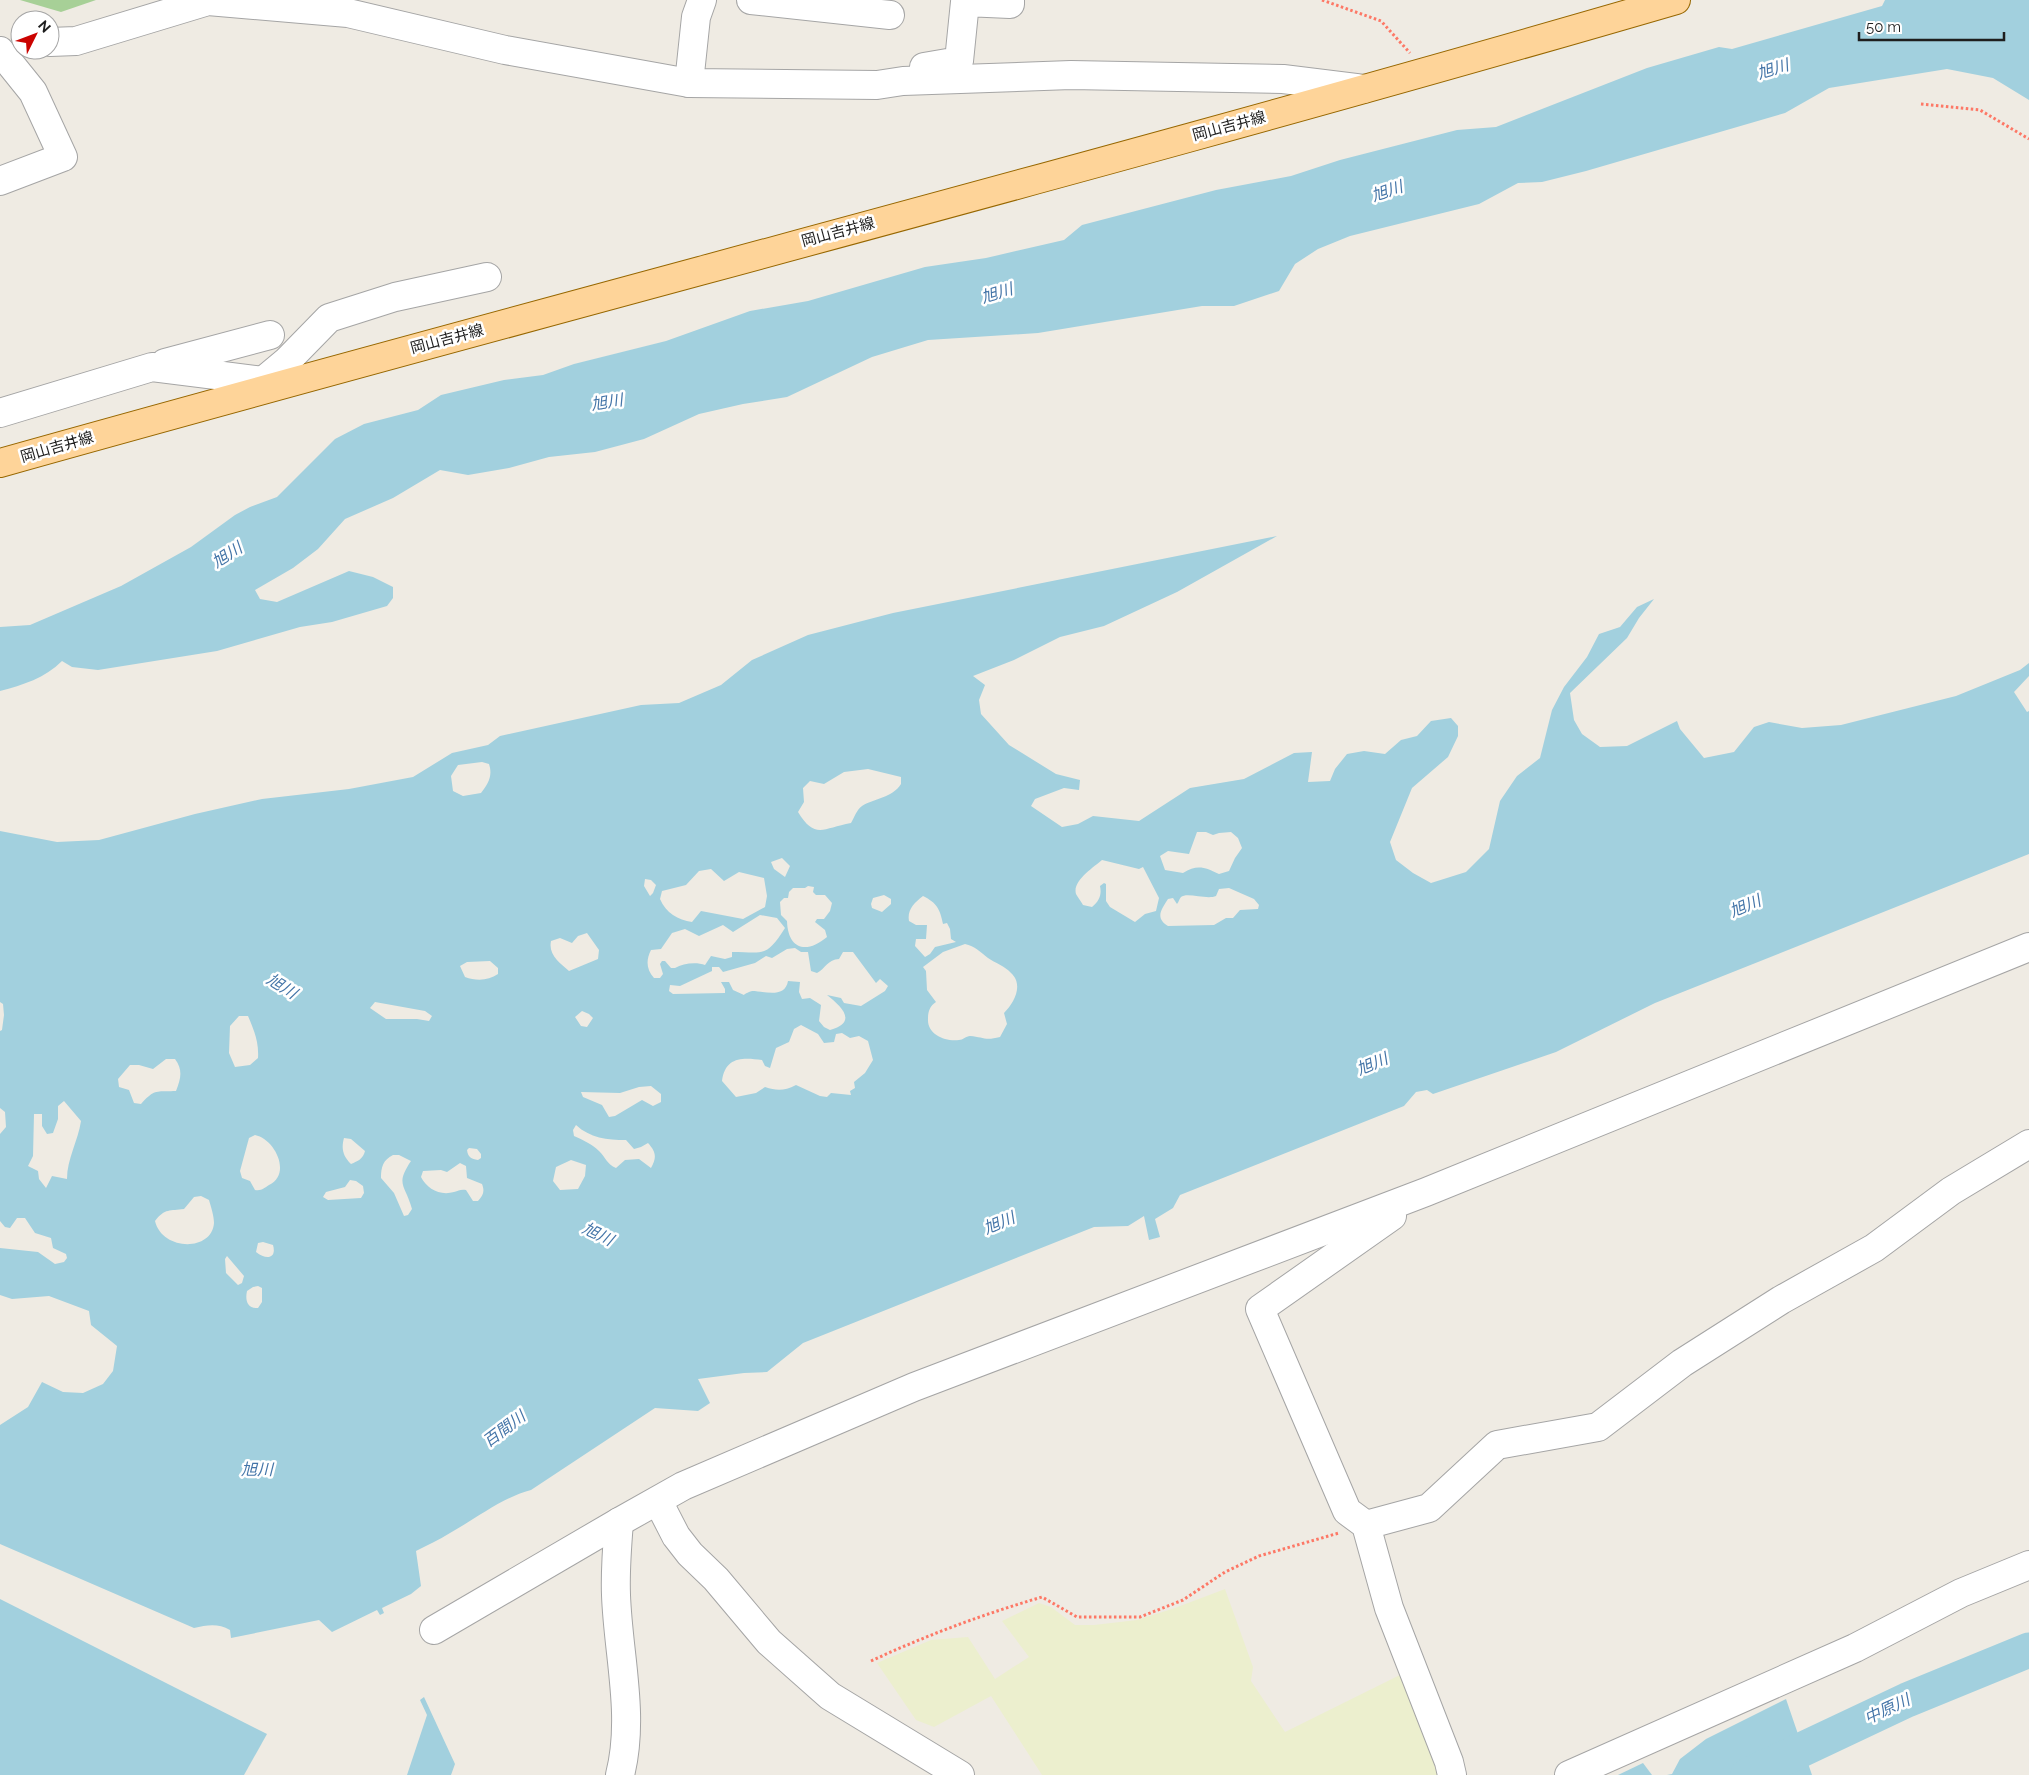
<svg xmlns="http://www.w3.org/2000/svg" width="2029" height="1775" viewBox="0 0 2029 1775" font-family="Raleway,'Noto Sans JP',sans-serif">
<rect width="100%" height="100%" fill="#efebe3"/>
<!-- farmland -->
<path fill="#ecefce" d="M1225 1589 1253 1667 1251 1681 1285 1732 1408 1671 1445 1775H1042L991 1696 934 1727 916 1720 877 1663 931 1640 968 1637 995 1679 1029 1657 1002 1621 1039 1603 1051 1607 1075 1625H1094L1137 1620 1175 1608Z"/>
<!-- forest -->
<path fill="#a7d097" d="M20 0H96L61 12Z"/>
<!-- water -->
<g fill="#a2d0de" fill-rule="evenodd">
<path d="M1885 0H2029V100L1993 78 1947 69 1829 88 1785 113 1586 171 1542 182 1518 183 1479 204 1350 236 1318 249 1295 264 1279 291 1234 306H1202L1038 333 928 340 872 357 787 397 743 404 699 414 644 439 595 452 549 457 509 468 468 475 440 470 393 498 345 519 318 549 293 568 255 590 260 599 277 602 349 571 373 577 393 587V598L387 606 332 622 300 627 217 651 98 670 72 667 62 661C45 678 23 685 0 691V627L30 625 121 586 191 547 235 515 250 507 277 497 335 439 364 424 418 410 441 395 504 380 543 375 574 364 666 341 750 311 808 301 925 267 986 258 1064 240 1082 225 1216 190 1291 176 1340 160 1457 130 1496 127 1647 68 1719 47 1732 49 1882 6Z"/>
<path d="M1277 536 1177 592 1104 626 1060 637 1014 660 973 676 985 685 979 700 981 714 1009 745 1056 774 1080 780 1079 790 1064 788 1035 799 1031 806 1062 827 1078 824 1093 816 1139 821 1190 788 1244 779 1294 753 1312 752 1308 782 1330 781 1335 769 1347 754 1364 751 1385 754 1401 740 1417 736 1431 721 1451 718 1458 726V736L1448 757 1412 788 1390 842 1396 860 1413 873 1431 883 1466 872 1489 849 1500 801 1517 776 1540 758 1552 710 1564 687 1587 657 1599 634 1620 627 1637 607 1654 599 1639 618 1627 638 1570 693 1574 720 1582 734 1600 747 1627 746 1677 721 1680 729 1704 758 1734 752 1754 727 1769 722 1802 728 1841 725 1956 696 2020 670 2029 663V676L2014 692 2027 712 2029 711V854L1655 1003 1556 1052 1433 1094 1427 1090 1416 1092 1404 1106 1180 1195 1173 1208 1155 1219 1160 1237 1149 1240 1144 1216 1128 1226 1094 1227 803 1343 767 1372 744 1373 698 1379 710 1403 698 1411 655 1408 531 1490C501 1498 477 1518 450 1533 439 1540 427 1545 416 1551L421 1586 411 1594 382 1608 384 1613 380 1615 377 1610 332 1632 319 1620 231 1638 230 1630C218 1623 207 1625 194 1628L0 1544V1425L28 1407 42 1382 63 1392 83 1393 103 1384 113 1371 117 1346 91 1325 89 1311 49 1296 12 1299 0 1295V1248L38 1252 55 1264 64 1262 67 1258 66 1254 53 1248 51 1238 35 1233 25 1218H17L10 1228 5 1227 0 1221V1134L6 1127 5 1112 0 1108V1031L2 1030 4 1015 3 1004 0 1002V831L57 842 99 840 195 814 262 799 349 789 413 777 452 753 488 745 500 736 641 705 679 703 721 685 752 660 808 635 893 613ZM482 762 489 764C493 776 488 784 481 793L463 796 453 791 451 776 458 765ZM868 769 901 777V784C892 798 875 798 862 806 857 809 854 818 851 823 823 828 815 840 798 812L804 802 803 788 810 781 824 784 844 772ZM1197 832H1206L1213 835 1219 833 1231 832 1238 838 1242 848 1235 858 1229 871 1219 874C1205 867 1197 864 1183 873L1165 870 1160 856 1168 851 1189 854ZM782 858 790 866 785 877 774 869 771 862ZM1102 860 1139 869 1143 867 1159 898 1156 911 1145 914 1135 922 1110 907 1106 901V884L1104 883 1100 886C1102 895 1099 901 1092 907L1083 905C1081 901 1078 898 1076 894 1072 881 1094 867 1102 860ZM711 869 724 881 739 872 764 878 767 896 765 907 743 919 701 911 692 922C678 920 666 913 660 899L662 891 686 885 699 871ZM645 879 651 880 656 885 653 893 650 896 644 886ZM808 886 814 887 813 892 816 895H825L832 903 830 911 824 919H817L815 922 825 930 827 937C807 954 788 950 787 921L781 915 780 902 784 898H788L789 892 793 888H805ZM1229 888 1254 899 1259 905 1258 909 1240 910 1233 918H1226L1214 925 1168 926C1155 918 1161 910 1168 899L1173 898 1177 904C1179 902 1179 899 1181 897 1187 892 1207 900 1216 896L1219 889ZM884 895 891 899V904L882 912 872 908 871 904 873 898ZM923 896C937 903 940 909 943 924L947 923 950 929 951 939 956 942 935 947 930 954 925 957 915 946 916 939H926L927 925H916L909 921C907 910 914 903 923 896ZM760 915 777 918 785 928C766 958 764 952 732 952V957L725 959 711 956 705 965C697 962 683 963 675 968H671L665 961H662L660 964 663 974 660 978H654C646 969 646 960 651 950L661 949 672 933 685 929 699 936 723 925 733 932ZM587 933 599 950 598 959 569 971C560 963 548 955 551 941L560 938 572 943 578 936ZM965 944C975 946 980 952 988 958 995 963 1005 966 1011 973 1024 985 1014 1003 1004 1013L1007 1024 1000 1037C985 1041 983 1037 970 1036 966 1036 963 1040 959 1040 945 1042 927 1034 928 1019 928 1011 930 1006 936 1002L927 990 926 971 923 967 943 952ZM795 948 801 952H808L811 971 817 973C825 969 828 959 839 959L843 952H853L876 983 880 979 888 986 885 991 861 1006 844 1003 841 998 827 995C842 1007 858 1022 830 1030L824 1027 819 1021 821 1005 810 998 802 999 799 992 800 982 788 981C785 999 764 991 752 991 751 991 744 994 744 995L733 990 729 982H721L725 989V993L673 994 669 991 670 985 680 986 712 971V967H719L723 972 755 963 766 956 772 958 787 949ZM490 961 498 968V974C488 981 476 981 465 977L460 966 467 962ZM375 1002 425 1011 432 1016 429 1021 417 1019H386L370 1008ZM582 1011 589 1014 593 1018 587 1027 581 1026 575 1017ZM239 1016H248C254 1030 259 1042 258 1058L250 1065 235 1067 229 1053 230 1026ZM801 1025 818 1034 824 1043 834 1042 836 1034 842 1033 850 1038 859 1036 868 1041 873 1060 865 1073 854 1082 855 1088 850 1091 851 1095 831 1093 827 1097 820 1096 796 1085C784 1091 777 1091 765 1087L756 1093 736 1097 722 1081C725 1057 742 1057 762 1060L765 1066 770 1068 776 1048 789 1042 794 1029ZM166 1059H175C183 1070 181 1078 176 1091 157 1092 155 1088 141 1104L134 1103 129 1090 119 1087 118 1079 130 1065H139L153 1069ZM651 1086 661 1094V1102L653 1106 642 1100 615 1116 609 1117 602 1105 583 1097 581 1092 620 1093 639 1087ZM64 1101 81 1121C78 1141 67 1159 67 1179L52 1176 46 1188 39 1179 38 1171 28 1166 33 1156 34 1114H42V1126L47 1134 53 1133 58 1119V1106ZM576 1125C590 1138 607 1140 626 1140L634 1149 641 1147 648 1143C656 1152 657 1157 651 1168L639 1159 625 1160 616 1168C607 1164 606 1158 599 1151 592 1144 583 1140 574 1136L573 1130ZM255 1135C275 1139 292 1174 269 1185 264 1188 262 1191 255 1190L250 1181 242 1178 240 1171 249 1138ZM344 1138 351 1139 365 1151C363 1159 358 1161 351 1164 343 1156 341 1149 344 1138ZM469 1148 477 1149 481 1154V1158L478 1160C471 1159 468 1157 467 1150ZM393 1155H399L411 1161C395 1185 405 1184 412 1209L408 1215 404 1216 394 1193 381 1178C381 1167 383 1160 393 1155ZM571 1160 586 1165 585 1176 578 1189 560 1190 553 1181 556 1167ZM460 1163 466 1166 467 1178 482 1184C485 1192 483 1195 478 1201H473L466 1190C460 1189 459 1191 454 1192 440 1196 427 1189 421 1177L423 1171 441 1170 447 1172ZM350 1180 356 1181 363 1186 364 1193 361 1198 328 1200 323 1197 326 1192 345 1187ZM201 1196 209 1200C211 1207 214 1216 214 1223 212 1252 162 1251 155 1221 165 1208 170 1211 184 1209L194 1197ZM263 1242 273 1245C277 1259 266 1260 256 1252L258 1243ZM227 1256 244 1276 242 1283 238 1285 226 1273 225 1259ZM258 1286 262 1288V1302L258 1308C247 1309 245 1300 247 1291L253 1287Z"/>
<path d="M0 1599 267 1734 244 1775H0Z"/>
<path d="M424 1697 455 1764 451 1775H407L427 1715 420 1700Z"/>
<path d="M1786 1699 1812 1775H1667L1672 1774 1680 1759 1706 1739Z"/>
<path d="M1643 1763 1652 1775H1618Z"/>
</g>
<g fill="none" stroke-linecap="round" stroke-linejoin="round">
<!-- river -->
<path stroke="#a2d0de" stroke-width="35" d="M1748 1775 1907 1700 2029 1650"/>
<!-- minor casing -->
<g stroke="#a5a5a5" stroke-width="30">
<g id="minor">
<path d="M751 0 890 15"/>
<path d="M50 42 76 41 208 1 348 13 505 50 689 83 877 85 903 81 1071 75 1283 79 1364 89"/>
<path d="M0 51 33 92 63 157 0 181"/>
<path d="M924 67 959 61 965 2 1010 4V0"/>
<path d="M689 83 696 17 702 0"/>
<path d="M165 363 270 335"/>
<path d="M263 381 287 361 329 318 395 297 487 277"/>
<path d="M0 413 152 367 263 381 265 388"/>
<path d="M1392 1216 1260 1309 1347 1511 1366 1525 1389 1608 1449 1762 1452 1775"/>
<path d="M658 1501 676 1536 690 1554 716 1579 769 1642 830 1696 960 1775"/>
<path d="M619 1522C617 1546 615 1570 616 1595 618 1654 635 1716 620 1775"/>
<path d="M1366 1525 1429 1508 1497 1445 1598 1427 1682 1363 1781 1300 1874 1248 1951 1191 2029 1144"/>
<path d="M434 1630 619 1522 683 1486 914 1387 1426 1192 2029 947"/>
<path d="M1569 1775 1855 1648 1961 1593 2029 1565"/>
</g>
</g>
<!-- major casing -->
<g stroke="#976700" stroke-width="30">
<path id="major" d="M0 463C558 306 1120 162 1676 0"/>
</g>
<!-- path -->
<g stroke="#fd7866" stroke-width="3" stroke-dasharray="2.5 2.5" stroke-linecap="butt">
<path d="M1322 0 1381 21 1410 53"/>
<path d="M1921 104 1980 110 2029 139"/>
<path d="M871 1661C927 1635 984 1614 1042 1597L1077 1617H1140L1183 1600 1225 1572 1259 1556 1339 1533"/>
</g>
<!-- minor -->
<use href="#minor" stroke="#fff" stroke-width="28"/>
<!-- major -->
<use href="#major" stroke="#fed499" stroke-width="28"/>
</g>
<g text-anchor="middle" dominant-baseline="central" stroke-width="5" stroke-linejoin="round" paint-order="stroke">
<!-- street labels -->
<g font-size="15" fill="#1e1e1e" stroke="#fff">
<text transform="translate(1229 126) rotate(-15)">岡山吉井線</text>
<text transform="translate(838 232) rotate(-15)">岡山吉井線</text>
<text transform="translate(447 339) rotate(-15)">岡山吉井線</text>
<text transform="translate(57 447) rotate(-16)">岡山吉井線</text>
</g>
<!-- water labels -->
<g font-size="16" font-style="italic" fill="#4475a8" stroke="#fff">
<text transform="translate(1773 69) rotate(-17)">旭川</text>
<text transform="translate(1387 191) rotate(-19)">旭川</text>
<text transform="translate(997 293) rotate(-17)">旭川</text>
<text transform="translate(607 402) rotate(-9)">旭川</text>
<text transform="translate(227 555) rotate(-33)">旭川</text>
<text transform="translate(1745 906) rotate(-23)">旭川</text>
<text transform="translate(282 986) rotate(32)">旭川</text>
<text transform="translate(1372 1064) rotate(-23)">旭川</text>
<text transform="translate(999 1223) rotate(-23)">旭川</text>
<text transform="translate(598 1234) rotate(26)">旭川</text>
<text transform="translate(504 1429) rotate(-37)">百間川</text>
<text x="257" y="1469">旭川</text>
<text transform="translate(1887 1709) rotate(-25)">中原川</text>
</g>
</g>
<!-- north arrow -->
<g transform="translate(35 35) rotate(48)"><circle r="24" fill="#ffffff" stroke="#a5a5a5"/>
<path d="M0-4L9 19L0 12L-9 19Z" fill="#cb0300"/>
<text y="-8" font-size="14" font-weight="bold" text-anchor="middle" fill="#1e1e1e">N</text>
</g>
<!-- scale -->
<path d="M1859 32v8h145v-8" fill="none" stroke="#1e1e1e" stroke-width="2.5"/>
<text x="1866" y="32" font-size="15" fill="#1e1e1e" stroke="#ffffff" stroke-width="4" paint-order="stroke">50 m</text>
</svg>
